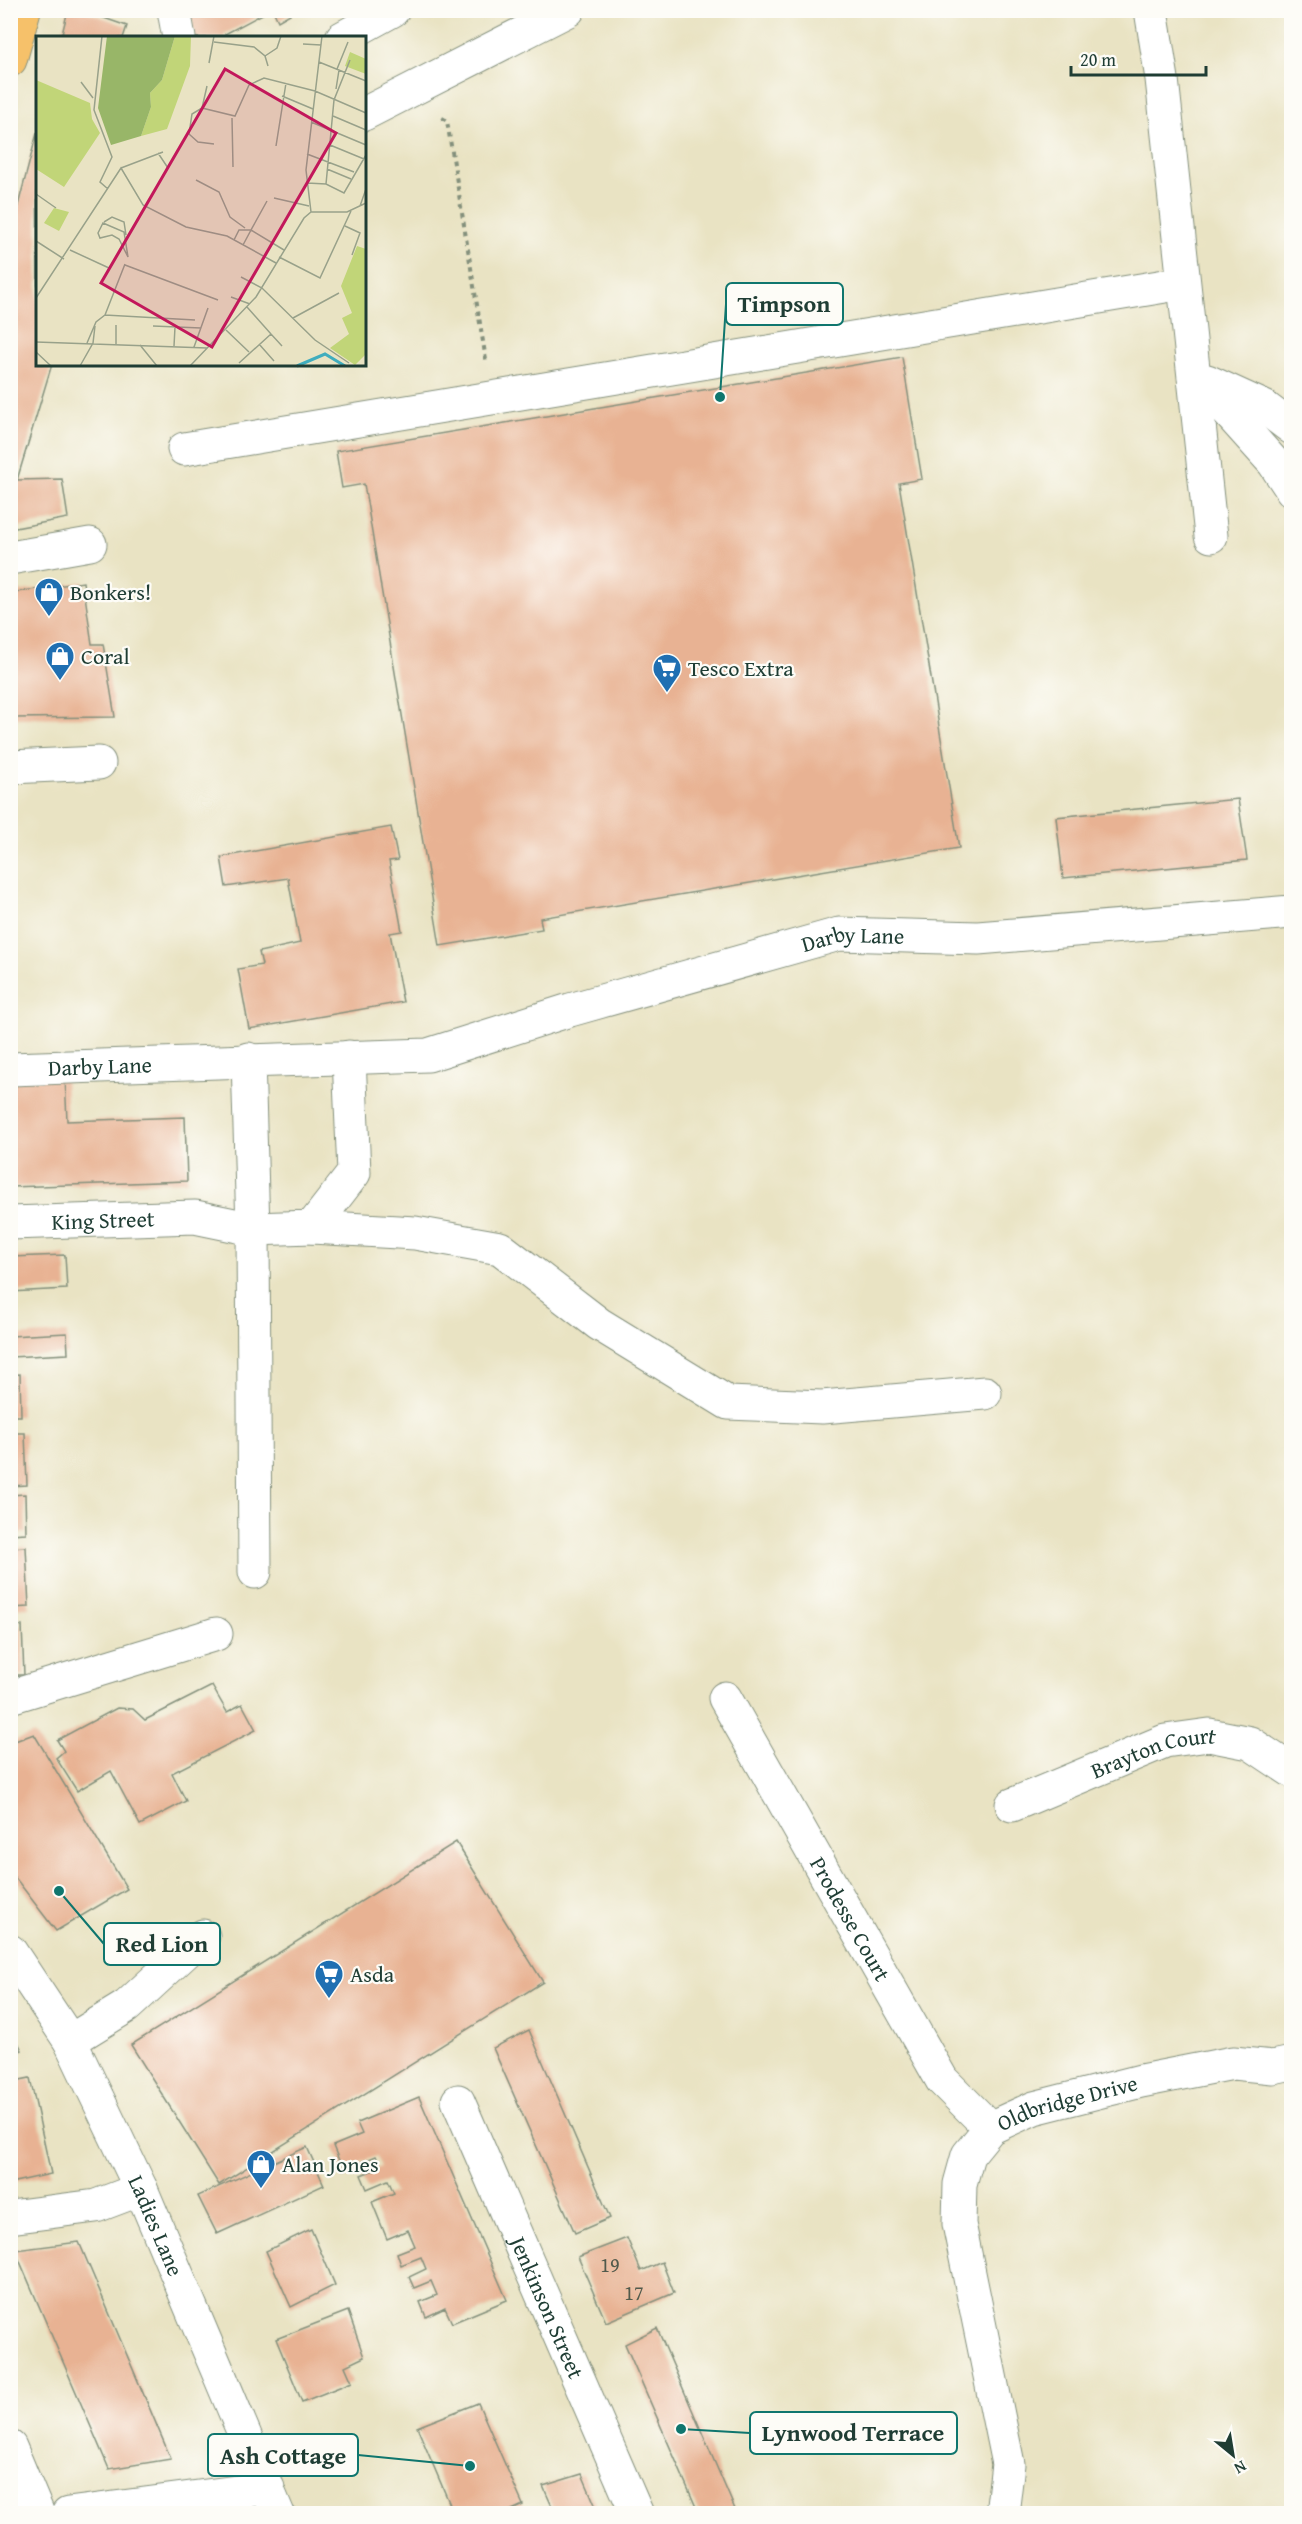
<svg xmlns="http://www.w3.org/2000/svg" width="1302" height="2524" viewBox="0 0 1302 2524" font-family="'Gentium Book Plus',serif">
<rect width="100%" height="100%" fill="#fdfcf7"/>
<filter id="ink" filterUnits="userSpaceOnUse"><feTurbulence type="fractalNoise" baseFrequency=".0167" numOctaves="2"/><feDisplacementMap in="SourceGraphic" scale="12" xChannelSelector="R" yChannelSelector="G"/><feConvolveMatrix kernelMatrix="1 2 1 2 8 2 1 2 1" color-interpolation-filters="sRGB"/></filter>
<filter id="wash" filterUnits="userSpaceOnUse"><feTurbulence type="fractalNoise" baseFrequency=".008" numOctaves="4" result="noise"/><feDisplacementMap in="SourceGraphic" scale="24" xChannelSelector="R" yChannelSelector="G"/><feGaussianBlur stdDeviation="1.35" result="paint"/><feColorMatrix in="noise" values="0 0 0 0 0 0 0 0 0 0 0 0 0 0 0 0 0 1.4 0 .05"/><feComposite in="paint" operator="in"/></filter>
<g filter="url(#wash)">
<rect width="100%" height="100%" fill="#e9e3c3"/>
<g id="blocks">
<!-- building -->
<g fill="#e8b293">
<path d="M68 10H81L127 26 123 38H61Z"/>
<path d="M190 10H270L225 34V38H194Z"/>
<path d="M273 10H297L278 21Z"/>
<path d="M37 133 38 364H52L17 480 62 479 68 518 10 529V236Z"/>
<path d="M902 357 922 479 899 483 959 848 540 918 542 929 440 946 364 484 342 488 336 451Z"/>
<path d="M83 582 92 644H103L115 717 10 718V593Z"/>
<path d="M1238 799 1247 860 1063 878 1056 817Z"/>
<path d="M391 827 398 860 389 861 402 931 390 933 403 1002 249 1029 238 969 262 965 259 952 300 943 288 878 226 887 221 857Z"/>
<path d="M65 1077 67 1121 185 1117 187 1181 10 1187V1078Z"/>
<path d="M65 1255 67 1289 10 1292V1257Z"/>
<path d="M67 1333 68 1354 10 1357V1336Z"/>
<path d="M20 1374 21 1416H10V1375Z"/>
<path d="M10 1433H25L27 1485 10 1486Z"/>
<path d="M25 1494 26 1533 10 1534V1495Z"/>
<path d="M26 1547 29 1607 10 1608V1548Z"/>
<path d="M10 1626H22L24 1675H10Z"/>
<path d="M212 1686 227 1712 242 1704 256 1730 172 1773 186 1801 140 1825 111 1771 77 1791 56 1758 64 1751 57 1740 117 1708 133 1709 145 1720Z"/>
<path d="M10 1733 15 1741 34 1734 127 1889 56 1931 10 1871Z"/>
<path d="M456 1842 543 1982 219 2185 131 2045Z"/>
<path d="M10 2027 22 2050 10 2055Z"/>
<path d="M529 2030 610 2218 575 2233 493 2048Z"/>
<path d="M30 2078 51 2174 10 2183V2082Z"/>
<path d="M419 2097 507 2300 452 2323 445 2308 426 2317 420 2302 437 2295 431 2281 414 2288 409 2277 426 2269 421 2257 401 2265 397 2253 415 2246 408 2230 387 2239 372 2202 394 2193 388 2180 367 2189 361 2175 381 2167 376 2156 343 2170 333 2146 362 2134 357 2123Z"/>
<path d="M307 2147 324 2185 217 2234 198 2196Z"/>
<path d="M311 2229 335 2285 291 2307 266 2251Z"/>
<path d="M627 2238 641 2271 662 2262 674 2293 606 2322 578 2257Z"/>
<path d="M79 2242 171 2459 109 2469 15 2250Z"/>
<path d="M348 2311 364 2357 345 2366 352 2382 302 2402 276 2339Z"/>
<path d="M657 2328 737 2514H699L625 2344Z"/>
<path d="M478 2403 523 2505 503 2514H454L417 2427Z"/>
<path d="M582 2474 599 2514 555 2513 543 2486Z"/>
</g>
</g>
</g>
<g filter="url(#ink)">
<use href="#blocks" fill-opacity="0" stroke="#84907c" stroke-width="1.5"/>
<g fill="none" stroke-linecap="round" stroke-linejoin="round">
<!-- minor casing -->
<g stroke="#84907c" stroke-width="35">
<g id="minor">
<path d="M174 10 179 38"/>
<path d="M1151 10 1162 79 1211 536"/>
<path d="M342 38 393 10"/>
<path d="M364 114 568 10"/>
<path d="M1195 375 1274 463 1292 490"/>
<path d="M1207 381 1264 407 1292 428"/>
<path d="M184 449 1183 283"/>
<path d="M10 558 90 544"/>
<path d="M10 767 99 763"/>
<path d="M248 1059 253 1229 312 1227 354 1173 349 1057"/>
<path id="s1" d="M10 1069 428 1055 570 1010 839 934 978 938 1292 912"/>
<path id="s2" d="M10 1223 195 1217 253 1229 255 1572"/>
<path d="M312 1227 415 1233 500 1248 599 1324 728 1403 822 1407 985 1393"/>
<path d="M10 1697 216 1634"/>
<path id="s3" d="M725 1698 942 2080 990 2128"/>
<path id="s4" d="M1012 1805 1165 1741 1209 1735 1250 1743 1292 1771"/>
<path id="s5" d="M10 1951 70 2041 141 2189 278 2514"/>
<path d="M70 2041 127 2006 203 1936"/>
<path id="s6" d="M458 2101 637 2514"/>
<path d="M10 2217 96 2206 141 2189"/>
<path d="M10 2447 38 2514"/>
<path d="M68 2514 268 2488"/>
<path id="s7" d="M1002 2514 1008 2464 959 2224 960 2184 968 2155 990 2128 1034 2108 1141 2081 1233 2063 1273 2067 1292 2063"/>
</g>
</g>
<!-- highway casing -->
<g stroke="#84907c" stroke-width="35">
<path id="highway" d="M10 60 24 10"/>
</g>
<!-- path -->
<path stroke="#84907c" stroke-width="4" stroke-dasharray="4.5 4.5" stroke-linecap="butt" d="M442 118 447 121 486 360"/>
<!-- minor -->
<use href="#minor" stroke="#fff" stroke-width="33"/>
<!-- highway -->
<use href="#highway" stroke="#f6c16b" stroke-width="33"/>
</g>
</g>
<!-- icons -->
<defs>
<g id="shop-pin" transform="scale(1.5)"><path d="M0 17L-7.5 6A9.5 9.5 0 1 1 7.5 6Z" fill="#1f6fb2" stroke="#fdfcf7"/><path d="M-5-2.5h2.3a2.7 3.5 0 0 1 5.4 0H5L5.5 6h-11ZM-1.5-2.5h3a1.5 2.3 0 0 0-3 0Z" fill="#fff"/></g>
<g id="supermarket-pin" transform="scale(1.5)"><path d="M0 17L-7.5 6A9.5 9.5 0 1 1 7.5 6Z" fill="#1f6fb2" stroke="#fdfcf7"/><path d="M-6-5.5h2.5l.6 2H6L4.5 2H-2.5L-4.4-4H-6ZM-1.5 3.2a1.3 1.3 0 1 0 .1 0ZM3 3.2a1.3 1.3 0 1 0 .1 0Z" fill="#fff"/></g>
</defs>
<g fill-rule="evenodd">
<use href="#shop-pin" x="49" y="592"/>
<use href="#shop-pin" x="60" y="656"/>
<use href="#supermarket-pin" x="667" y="668"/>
<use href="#supermarket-pin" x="329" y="1974"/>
<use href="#shop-pin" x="261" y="2164"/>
</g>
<g text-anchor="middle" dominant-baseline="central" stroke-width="4.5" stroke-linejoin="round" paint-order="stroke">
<!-- number labels -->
<g font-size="20" fill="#515a4c">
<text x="610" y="2264">19</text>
<text x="634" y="2292">17</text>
</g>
<!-- poi labels -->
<g font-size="22" fill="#1f3d34" stroke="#fdfcf7" text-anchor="start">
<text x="70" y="592">Bonkers!</text>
<text x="81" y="656">Coral</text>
<text x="688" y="668">Tesco Extra</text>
<text x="350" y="1974">Asda</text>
<text x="282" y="2164">Alan Jones</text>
</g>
<!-- street labels -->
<g font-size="22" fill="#1f3d34" stroke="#fdfcf7">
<text stroke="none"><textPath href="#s1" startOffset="860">Darby Lane</textPath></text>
<text stroke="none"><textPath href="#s1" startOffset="90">Darby Lane</textPath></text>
<text stroke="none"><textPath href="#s2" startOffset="93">King Street</textPath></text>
<text stroke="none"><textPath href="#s4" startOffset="152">Brayton Court</textPath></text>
<text stroke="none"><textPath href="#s3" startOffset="254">Prodesse Court</textPath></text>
<text stroke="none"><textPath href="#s7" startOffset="482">Oldbridge Drive</textPath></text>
<text stroke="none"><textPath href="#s5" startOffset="312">Ladies Lane</textPath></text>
<text stroke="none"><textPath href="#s6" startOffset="225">Jenkinson Street</textPath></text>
</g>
</g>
<!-- overview -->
<g transform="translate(36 36)">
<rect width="330" height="330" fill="#e9e3c3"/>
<path d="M139 0H155L154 30 131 93 105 100 115 71 114 57 126 44ZM314 16 330 23V38L309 30ZM0 44 54 67 56 83 64 97 28 151 0 133ZM18 172 33 176 23 195 8 187ZM321 210 330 213V318L319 329 294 312 313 298 306 282 316 277 305 250Z" fill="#c1d578"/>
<path d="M71 0H139L126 44 114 57 115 71 105 100 75 109 62 72Z" fill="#98b668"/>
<path fill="none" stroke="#40adbe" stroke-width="3" d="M261 330 289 318 309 330"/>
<path fill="none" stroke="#98a18a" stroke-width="1.5" d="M66 0 58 74 76 121 64 146 72 153M178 6 218 11 229 20 232 30M267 8 285 9M229 20 241 12 245 0M283 26 330 45M173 27 178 0M301 33 312 6M45 46 57 62M300 53 303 34M246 60 277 73M166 72 199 80 213 49 228 42 279 55 330 77M166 72 156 78 153 98 162 106 178 108M166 72 171 50M297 80 330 94M196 82 197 131M275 86 330 109M294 109 328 123M240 110 250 47M122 117 132 132M271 118 318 136M85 132 127 116M291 133 315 143M160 144 183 156 194 181 209 192M271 147 290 148 308 157 330 119M290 148 298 64 314 24M0 158 20 172M238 162 273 170M231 165 215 194 248 214M324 170 330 153M275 176 270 134 286 0M68 186 76 181 88 186 90 199M67 187 88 196 92 221 83 203 76 199 64 202 62 197ZM309 190 324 197 316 219M198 204 203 194H215L207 209M0 205 28 223M34 214 73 232M243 221 284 242 315 175M89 229 182 264M205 241 226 252 279 304 313 327M195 261 214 268M0 262 85 132 107 169 150 191 191 200 240 227M211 271 235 298M69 279 89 228M257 282 303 257M117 290 165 292M190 294 213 316M0 306 171 312M51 307 60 286 69 279 159 284M80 308V289M223 308 238 325M104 309 121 330M138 310 139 291M158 311 172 272M0 316 15 330M203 327 235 298 246 310M44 330 57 307 59 290M154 330 220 261 268 182 275 176H311L330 167"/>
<path fill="#c2185b" fill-opacity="0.15" stroke="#c2185b" stroke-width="3" d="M189 33 300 97 176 311 65 247Z"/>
<rect width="330" height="330" fill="none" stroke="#1f3d34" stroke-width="3"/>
</g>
<!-- callouts -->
<path fill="none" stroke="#0f766e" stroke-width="2" d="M720 397L726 304M59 1891L104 1944M681 2429L750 2433M470 2466L358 2455"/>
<g fill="#0f766e" stroke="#fdfcf7" stroke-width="2">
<circle cx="720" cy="397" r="6"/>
<circle cx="59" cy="1891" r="6"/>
<circle cx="681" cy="2429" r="6"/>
<circle cx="470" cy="2466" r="6"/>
</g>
<g fill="#fdfcf7" stroke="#0f766e" stroke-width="2">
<rect x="726" y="283" width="117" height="42" rx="6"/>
<rect x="104" y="1923" width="116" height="42" rx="6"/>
<rect x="750" y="2412" width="207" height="42" rx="6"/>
<rect x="208" y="2434" width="150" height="42" rx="6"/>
</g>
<g font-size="24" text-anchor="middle" font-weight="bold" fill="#1f3d34">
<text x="784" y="312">Timpson</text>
<text x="162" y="1952">Red Lion</text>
<text x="853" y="2441">Lynwood Terrace</text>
<text x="283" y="2464">Ash Cottage</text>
</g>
<!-- margin -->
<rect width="1302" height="2524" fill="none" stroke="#fdfcf7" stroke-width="36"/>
<!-- north arrow -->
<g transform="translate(1233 2455) rotate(150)" stroke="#fdfcf7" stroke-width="4.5" paint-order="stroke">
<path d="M0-4.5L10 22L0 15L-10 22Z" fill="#1f3d34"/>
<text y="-9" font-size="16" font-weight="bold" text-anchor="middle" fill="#1f3d34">N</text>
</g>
<!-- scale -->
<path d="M1071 66v9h135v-9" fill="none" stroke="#1f3d34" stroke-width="3"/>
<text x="1080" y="66" font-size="18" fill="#1f3d34" stroke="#fdfcf7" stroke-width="4.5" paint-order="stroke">20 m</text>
</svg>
